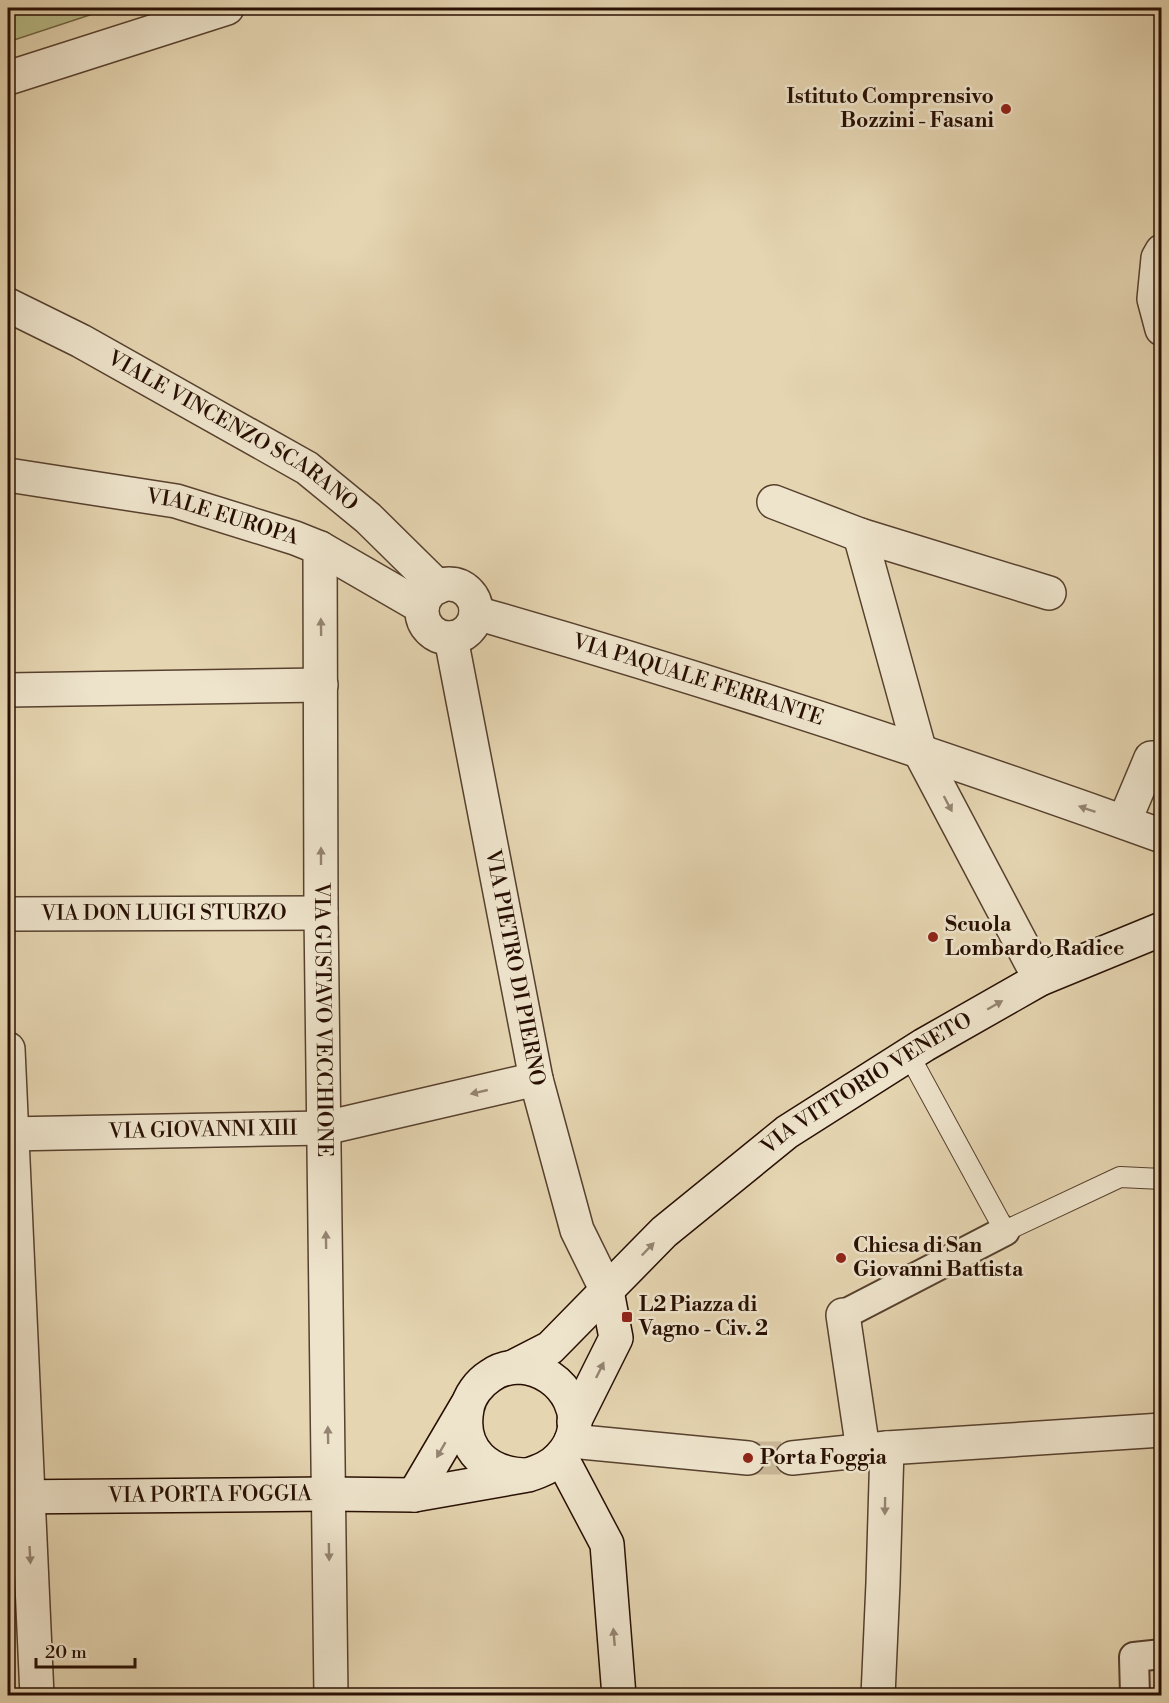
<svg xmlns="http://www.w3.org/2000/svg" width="1169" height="1703" viewBox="0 0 1169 1703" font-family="'Libre Bodoni',serif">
<rect width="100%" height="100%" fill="#e5d5b1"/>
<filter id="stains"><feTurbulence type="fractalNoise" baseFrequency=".00333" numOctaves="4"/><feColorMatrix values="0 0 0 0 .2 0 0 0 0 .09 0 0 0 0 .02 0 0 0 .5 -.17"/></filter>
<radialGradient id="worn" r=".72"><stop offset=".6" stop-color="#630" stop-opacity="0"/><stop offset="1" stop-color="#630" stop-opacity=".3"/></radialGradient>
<!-- green -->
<path fill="#b9bc88" stroke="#706646" stroke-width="1.5" d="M8 8H111L8 42Z"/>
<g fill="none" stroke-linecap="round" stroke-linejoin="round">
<!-- tertiary-tunnel -->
<path stroke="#c9b797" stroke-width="33" stroke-dasharray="33 16" stroke-linecap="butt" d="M748 1458H792"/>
<!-- service casing -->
<g stroke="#57402e" stroke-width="22">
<path id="service" d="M909 1055 1005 1231 1120 1177 1162 1179"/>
</g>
<!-- pedestrian casing -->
<g stroke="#57402e" stroke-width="32">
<g id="pedestrian">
<path d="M843 1315 1005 1231"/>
<path d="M1135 1696 1134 1657 1162 1654"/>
</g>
</g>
<!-- minor casing -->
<g stroke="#57402e" stroke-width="36">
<g id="minor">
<path d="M1162 251 1158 258 1154 299 1162 329"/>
<path d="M774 502 860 535"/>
<path id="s1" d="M320 548 321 913 331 1696"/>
<path id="s2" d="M476 613C707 679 935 754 1162 836"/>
<path d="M8 690 321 685"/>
<path d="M1124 822 1151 758H1162"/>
<path id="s3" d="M8 914 321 913"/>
<path d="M1040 979 920 752 860 535 1049 593"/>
<path d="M8 1049 37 1696"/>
<path id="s4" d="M8 1134 325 1128 536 1079"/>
<path d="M843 1315 863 1450"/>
<path d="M878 1696 883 1583 887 1448"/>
</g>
</g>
<!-- tertiary casing -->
<g stroke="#57402e" stroke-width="36">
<g id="tertiary">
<path d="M8 78 227 8"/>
<path id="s5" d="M8 305 81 341 307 468 368 518 438 587"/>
<path id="s6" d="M8 475 176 501 295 538 320 548 422 607"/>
<circle cx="449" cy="611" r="27"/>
<path id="s7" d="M451 638 536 1079 577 1230 607 1291"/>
<path d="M571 1441 748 1458"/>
<path d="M792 1458 887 1448 1162 1430"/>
</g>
</g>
<!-- secondary casing -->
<g stroke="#280f03" stroke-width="36">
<g id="secondary">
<path id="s8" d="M513 1367 550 1348 664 1232 787 1132 924 1045 1040 979 1162 929"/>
<path d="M574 1422 616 1338 607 1291"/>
<path d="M561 1457 607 1544 619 1696"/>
<path d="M414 1495 467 1405"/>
<path id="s9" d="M8 1497 328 1494 414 1495 528 1475C540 1471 551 1467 560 1457 594 1422 565 1370 520 1367 510 1367 498 1370 490 1376 479 1383 469 1396 467 1409 459 1451 489 1475 528 1475"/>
</g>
</g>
<!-- service -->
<use href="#service" stroke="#eee4cc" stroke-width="20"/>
<!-- pedestrian -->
<use href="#pedestrian" stroke="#eee4cc" stroke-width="28"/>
<!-- minor -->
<use href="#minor" stroke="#eee4cc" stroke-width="33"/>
<!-- tertiary -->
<use href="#tertiary" stroke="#eee4cc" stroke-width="33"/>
<!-- secondary -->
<use href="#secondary" stroke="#eee4cc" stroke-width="33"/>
</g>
<!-- one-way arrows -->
<defs><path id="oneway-solid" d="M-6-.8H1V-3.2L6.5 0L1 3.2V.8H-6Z" transform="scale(1.5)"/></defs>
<g fill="#958472">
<use href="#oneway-solid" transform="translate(321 627) rotate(-91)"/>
<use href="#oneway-solid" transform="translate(948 804) rotate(62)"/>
<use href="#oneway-solid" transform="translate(1087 809) rotate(-161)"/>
<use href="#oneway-solid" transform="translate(321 856) rotate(-90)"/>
<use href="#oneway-solid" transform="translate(995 1005) rotate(-30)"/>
<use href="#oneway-solid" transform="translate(479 1092) rotate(167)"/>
<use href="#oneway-solid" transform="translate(326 1240) rotate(-91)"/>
<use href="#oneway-solid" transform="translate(648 1249) rotate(-46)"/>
<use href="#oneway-solid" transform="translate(600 1370) rotate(-64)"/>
<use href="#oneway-solid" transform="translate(328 1435) rotate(-91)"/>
<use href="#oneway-solid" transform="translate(441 1450) rotate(120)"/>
<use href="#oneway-solid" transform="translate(885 1506) rotate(91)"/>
<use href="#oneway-solid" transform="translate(329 1552) rotate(89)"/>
<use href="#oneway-solid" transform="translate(30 1555) rotate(87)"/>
<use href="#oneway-solid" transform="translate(614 1637) rotate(-95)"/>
</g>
<!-- markers -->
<g fill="#8f2418" stroke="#eee4cc" stroke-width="2">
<circle cx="1006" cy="109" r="6"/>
<circle cx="933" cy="937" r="6"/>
<circle cx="841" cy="1258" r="6"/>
<rect x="621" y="1311" width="12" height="12" rx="3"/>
<circle cx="748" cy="1458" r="6"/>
</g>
<g text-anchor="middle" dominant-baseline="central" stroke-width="5" stroke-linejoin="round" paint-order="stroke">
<!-- poi labels -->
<g font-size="21" font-weight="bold" fill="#280f03" stroke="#eee4cc" text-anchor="start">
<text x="994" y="97" text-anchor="end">Istituto Comprensivo<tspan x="994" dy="24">Bozzini - Fasani</tspan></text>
<text x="945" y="925">Scuola<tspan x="945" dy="24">Lombardo Radice</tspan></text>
<text x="853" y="1246">Chiesa di San<tspan x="853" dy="24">Giovanni Battista</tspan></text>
<text x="639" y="1305">L2 Piazza di<tspan x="639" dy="24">Vagno - Civ. 2</tspan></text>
<text x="760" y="1458">Porta Foggia</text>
</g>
<!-- street labels -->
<g font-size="21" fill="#280f03" stroke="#eee4cc">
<text stroke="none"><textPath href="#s5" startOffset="258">VIALE VINCENZO SCARANO</textPath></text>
<text stroke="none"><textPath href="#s6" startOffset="219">VIALE EUROPA</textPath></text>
<text stroke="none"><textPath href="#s2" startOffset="232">VIA PAQUALE FERRANTE</textPath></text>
<text stroke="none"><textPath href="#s3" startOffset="156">VIA DON LUIGI STURZO</textPath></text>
<text stroke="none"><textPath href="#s7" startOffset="336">VIA PIETRO DI PIERNO</textPath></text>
<text stroke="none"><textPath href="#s1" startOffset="472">VIA GUSTAVO VECCHIONE</textPath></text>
<text stroke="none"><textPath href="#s8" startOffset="456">VIA VITTORIO VENETO</textPath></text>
<text stroke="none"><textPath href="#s4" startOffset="195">VIA GIOVANNI XIII</textPath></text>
<text stroke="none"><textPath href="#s9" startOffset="202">VIA PORTA FOGGIA</textPath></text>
</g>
</g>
<!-- margin -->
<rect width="1169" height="1703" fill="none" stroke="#e5d5b1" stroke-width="30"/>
<rect x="9" y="9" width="1151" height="1685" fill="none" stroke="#280f03" stroke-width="3"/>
<rect x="15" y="15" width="1139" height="1673" fill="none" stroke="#280f03" stroke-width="1.5"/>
<!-- scale -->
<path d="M36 1658v9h99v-9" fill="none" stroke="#280f03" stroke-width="3"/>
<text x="45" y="1658" font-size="18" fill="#280f03" stroke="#eee4cc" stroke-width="4.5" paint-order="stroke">20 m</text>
<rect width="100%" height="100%" filter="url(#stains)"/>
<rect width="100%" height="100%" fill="url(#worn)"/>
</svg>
